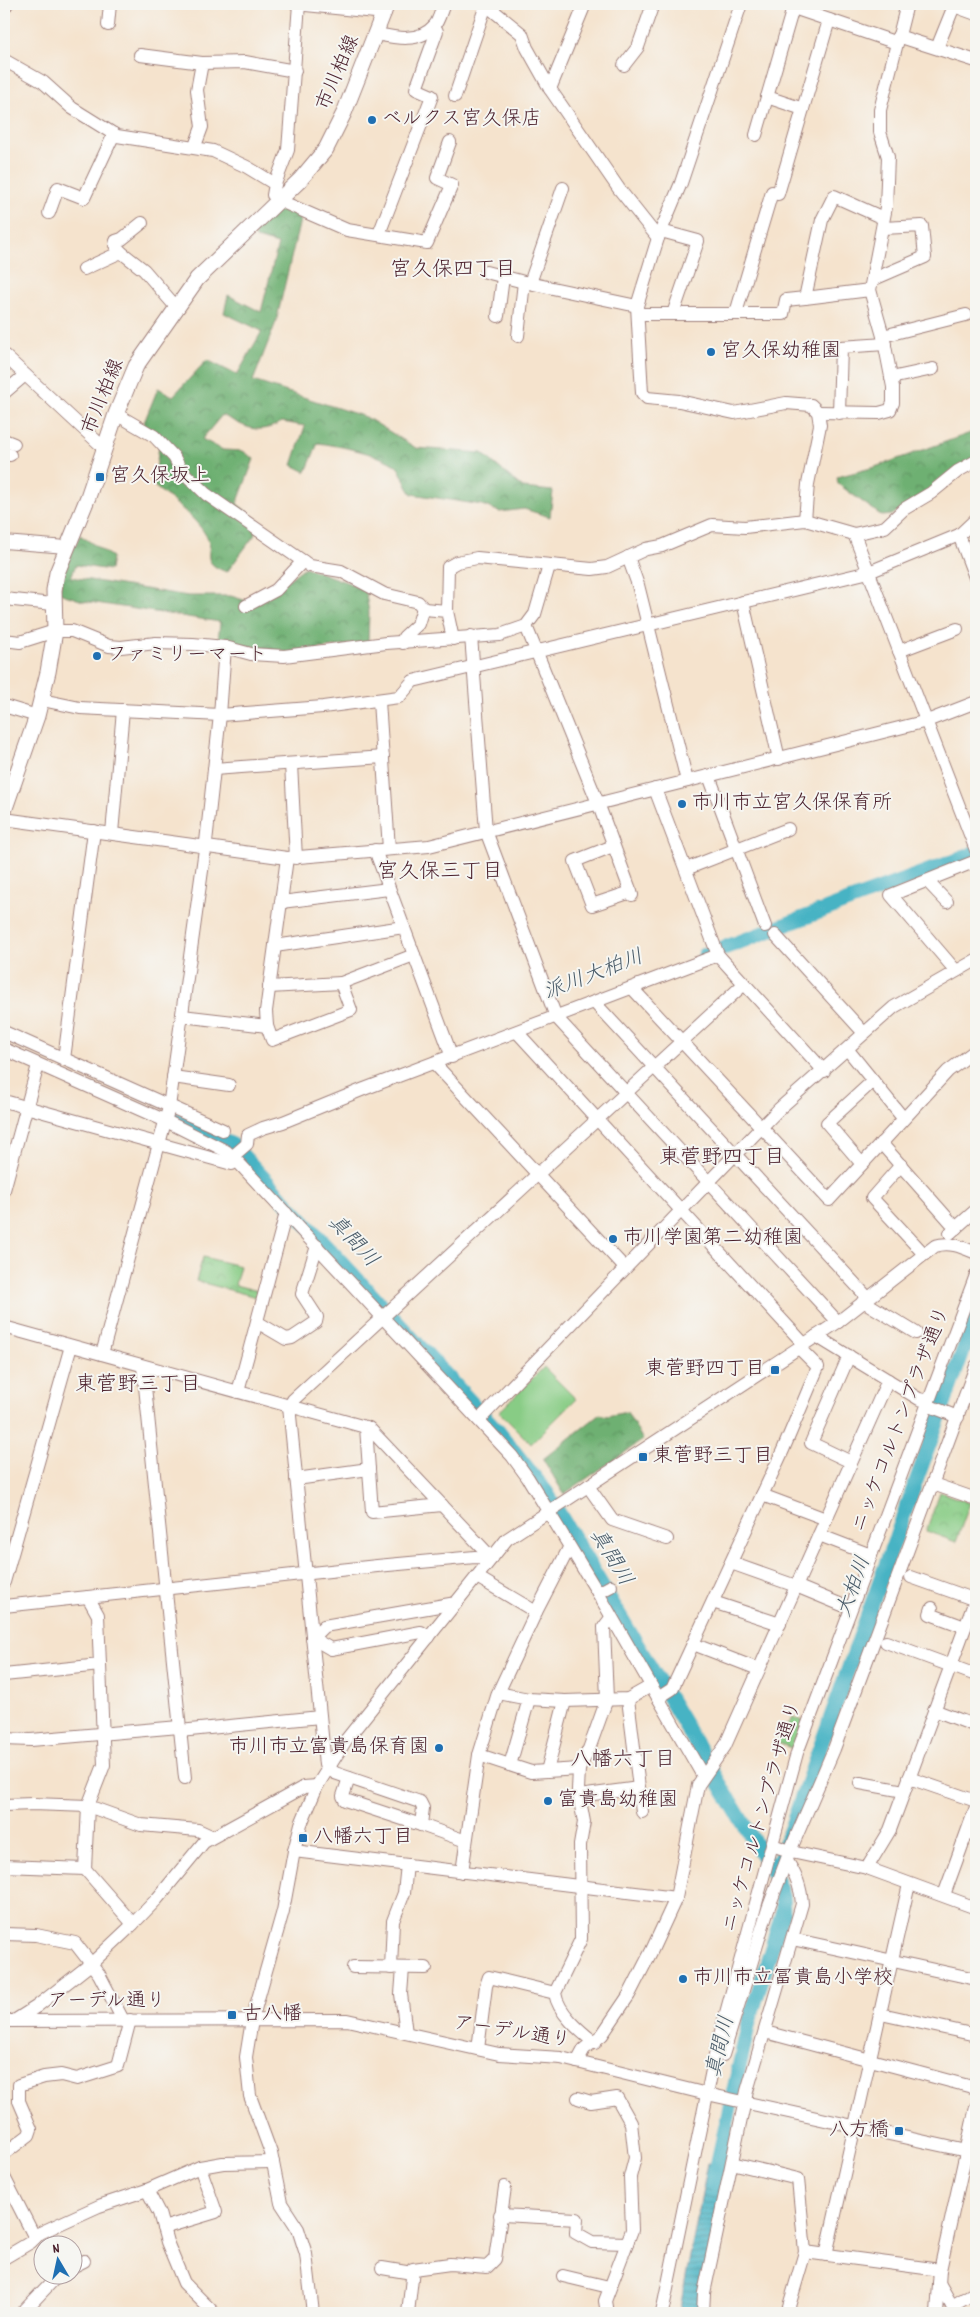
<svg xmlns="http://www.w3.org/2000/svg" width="980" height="2317" viewBox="0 0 980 2317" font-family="Dekko,'Klee One',sans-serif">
<defs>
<pattern id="forest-crowns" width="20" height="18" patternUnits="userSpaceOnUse" patternTransform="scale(1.25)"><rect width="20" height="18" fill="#6eb072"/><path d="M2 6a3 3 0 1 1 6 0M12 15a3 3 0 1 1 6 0" fill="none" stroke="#5c8f5e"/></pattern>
<pattern id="park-crowns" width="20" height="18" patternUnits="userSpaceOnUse" patternTransform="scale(1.25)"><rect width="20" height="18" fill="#88cc85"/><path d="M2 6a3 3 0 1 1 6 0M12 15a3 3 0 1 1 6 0" fill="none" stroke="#77af73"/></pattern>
<pattern id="water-rules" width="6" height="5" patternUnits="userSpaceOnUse" patternTransform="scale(1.25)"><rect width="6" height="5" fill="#46b3c4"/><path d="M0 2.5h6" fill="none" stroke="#3c919f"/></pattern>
</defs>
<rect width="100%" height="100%" fill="#f6f6f2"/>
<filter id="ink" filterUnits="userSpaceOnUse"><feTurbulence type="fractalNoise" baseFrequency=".02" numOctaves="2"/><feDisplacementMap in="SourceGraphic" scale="10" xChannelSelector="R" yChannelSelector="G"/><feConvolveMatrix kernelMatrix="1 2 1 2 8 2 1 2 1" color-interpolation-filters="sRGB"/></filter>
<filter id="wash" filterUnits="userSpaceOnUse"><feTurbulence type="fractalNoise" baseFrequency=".0096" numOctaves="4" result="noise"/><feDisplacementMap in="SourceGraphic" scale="20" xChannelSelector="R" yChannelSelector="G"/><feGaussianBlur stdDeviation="1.12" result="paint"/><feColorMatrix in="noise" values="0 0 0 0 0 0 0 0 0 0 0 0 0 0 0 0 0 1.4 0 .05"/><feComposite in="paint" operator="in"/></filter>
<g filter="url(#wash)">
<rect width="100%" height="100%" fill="#f5e3cd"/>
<!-- grass -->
<path fill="#88cc85" stroke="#697658" d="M544 1367 576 1399 531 1444 499 1412Z"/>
<!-- forest -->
<g fill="url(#forest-crowns)" stroke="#5c684e">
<path d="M282 205 301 216 276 322 253 381 366 417 416 448 482 453 523 488 553 491 550 517 524 509 500 512 482 505 412 494C406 487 404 477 399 469 389 455 335 445 318 443L306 472 292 465 305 426 282 422C257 436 246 427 222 415L202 439 223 450 243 451 254 459 237 504 259 521 254 536 227 572C197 562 215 552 207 537 196 517 172 501 154 486L160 437 143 425 158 388 173 396 207 360 237 375 262 331 224 313 228 295 261 312 278 244 256 238 255 232Z"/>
<path d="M976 431V458L892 515 882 516 838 484 837 477 875 467Z"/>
<path d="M80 535 112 557 110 570 76 565 71 577 188 596H231L256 604 305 567 365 589 369 612 368 642 291 653 218 641 220 622 83 601 59 593 65 567Z"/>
<path d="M627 1412 643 1440 564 1494 543 1459 600 1414 607 1416Z"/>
</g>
<!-- park -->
<g fill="url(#park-crowns)" stroke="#697658">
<path d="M203 1257 240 1266 235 1285 262 1292 260 1298 196 1281Z"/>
<path d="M940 1492 970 1503 956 1542 926 1531Z"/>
<path d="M793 1717 803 1721 794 1749 775 1742Z"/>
</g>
<!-- water -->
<path fill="url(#water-rules)" stroke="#486978" d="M708 2163 728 2166 699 2313H679Z"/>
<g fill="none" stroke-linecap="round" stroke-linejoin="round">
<!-- river -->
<g stroke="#46b3c4" stroke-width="15">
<path d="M705 955 976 853"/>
<path d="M172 1118 233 1145 497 1430 547 1493 774 1875 782 1895 783 1911 749 2022 713 2184"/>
<path d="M774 1875 976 1315"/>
</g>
</g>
</g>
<g filter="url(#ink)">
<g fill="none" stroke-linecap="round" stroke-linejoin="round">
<!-- minor casing -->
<g stroke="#a0817c" stroke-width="14">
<g id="minor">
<path d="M296 4 385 13"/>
<path d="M485 4 522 34 527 48 550 89 619 189 658 238"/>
<path d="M741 4 681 183 658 238 637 306 642 393 647 398 679 401 734 413 786 403 811 405 818 412 820 425 808 484 805 520"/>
<path d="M782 4 897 43"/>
<path d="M4 8 7 4"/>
<path d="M108 25 110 4"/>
<path d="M377 34C396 38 419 43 434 26 439 21 441 10 444 4"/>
<path d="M898 36 976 61"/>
<path d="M937 48 954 6 976 14"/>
<path d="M140 55 202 63"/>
<path d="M4 60 43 82 72 108 117 136 213 151 247 167 275 184 273 195 278 200 347 230 427 243 452 185 437 178 450 142"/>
<path d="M624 65 638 47 653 4"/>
<path d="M550 89 585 4"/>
<path d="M455 96 486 5"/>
<path d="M767 97 803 109"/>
<path d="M756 135 793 8"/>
<path d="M195 146 202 127 197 90 202 63 245 62 295 71"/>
<path d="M275 184 288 150 299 4"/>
<path d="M49 213 58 188 84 198 114 134"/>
<path d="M661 231 698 241 673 314"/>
<path d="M379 234 432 96 416 89 437 31 434 26"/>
<path d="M121 252 115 245 116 241 122 239 142 223"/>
<path d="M84 269 121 252 144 270 176 307"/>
<path d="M486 272 524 282"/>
<path d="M874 279 925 257 922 226 883 228"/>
<path d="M530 283 563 188"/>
<path d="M870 290 805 298 822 220 834 196 883 218"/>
<path d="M736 313 772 192 778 194 829 20"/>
<path d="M638 314H783L786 300 805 298"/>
<path d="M498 316 503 277"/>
<path d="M518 336 524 282 637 306"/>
<path d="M883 336 966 315"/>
<path d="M4 355 105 449"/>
<path d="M891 378 933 369"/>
<path d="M4 393 25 375"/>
<path d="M818 412 879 413 890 410 893 403V387L883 336 870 290 886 207 888 157 880 132V110L907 4"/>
<path d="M839 413 841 347 885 344"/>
<path d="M116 414 154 436 174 457 181 470 206 494 310 566 341 571 384 594 418 602 424 609 447 611 453 639"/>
<path d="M4 440 14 444"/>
<path d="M4 453 10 455"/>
<path d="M854 534 976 850"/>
<path d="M959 535 976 580"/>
<path d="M4 542 66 547"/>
<path d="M628 557 638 585 687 781"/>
<path d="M4 599 53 604"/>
<path d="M743 602 779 759"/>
<path d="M246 606 276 590 303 561"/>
<path d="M447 611 448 567 457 562 477 558 592 569 607 567 646 549 662 546 712 525 745 527 805 520 854 534 885 527 904 509 931 493 958 471 976 461"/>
<path d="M526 626 598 803 632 895"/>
<path d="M471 636 486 831 556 1017 838 1322"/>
<path d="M4 640 20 642 55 631H72L109 646 121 647 156 643 193 644 225 647 251 654 284 656 386 643 500 635 526 626 535 614 549 566"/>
<path d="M403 643 404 637 418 624 423 608"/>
<path d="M899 651 957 629"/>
<path d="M42 700 80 708 220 715 323 707 399 697 413 681 869 572 959 535 976 519"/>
<path d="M379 701 389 849"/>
<path d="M4 706 37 716"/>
<path d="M291 764 296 858"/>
<path d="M214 769 383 757"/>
<path d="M709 776 765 926"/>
<path d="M655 789 718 955 824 1071"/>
<path d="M4 819 287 858 429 846 927 721 976 702"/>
<path d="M112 833 123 710"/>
<path d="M613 846 575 861 592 905 631 892"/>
<path d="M375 850 452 1057"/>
<path d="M287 858 266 1011 267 1026 272 1040 351 1010 341 983 414 955"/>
<path d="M686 869 788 829"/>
<path d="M927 881 947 902"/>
<path d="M281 902 389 889"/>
<path d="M775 935 864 1033"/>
<path d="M275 946 404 927"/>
<path d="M956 971 891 895 976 861"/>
<path d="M269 987 341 983"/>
<path d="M632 988 829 1200 948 1071 976 1050"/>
<path d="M594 1002 868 1298"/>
<path d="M182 1016 267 1026"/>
<path d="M4 1032 223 1130"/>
<path d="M517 1032 804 1344"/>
<path d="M4 1049 166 1121 226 1151 236 1160"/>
<path d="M848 1050 903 1118"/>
<path d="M64 1059 94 831"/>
<path d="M434 1063 625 1268"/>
<path d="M173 1077 229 1085"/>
<path d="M4 1101 232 1164 236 1160 512 1456 528 1478 598 1593 703 1776"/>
<path d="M881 1143 956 1228"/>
<path d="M232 1157 247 1144 248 1135 263 1128 283 1122 364 1089 718 955"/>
<path d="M862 1164 827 1123 873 1081"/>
<path d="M901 1165 872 1198 924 1254"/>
<path d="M4 1190 38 1065"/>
<path d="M950 1233 976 1210"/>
<path d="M863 1301 916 1333"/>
<path d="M257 1322 286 1339 292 1338 316 1322 317 1317 302 1294 317 1246"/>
<path d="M4 1327 369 1428 492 1558"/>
<path d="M816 1336 919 1399 929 1401"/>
<path d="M102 1354 169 1107 206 842 220 715 225 647"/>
<path d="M849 1356 811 1443 851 1462"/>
<path d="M143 1367 185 1778"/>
<path d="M238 1392 286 1213"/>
<path d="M974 1400 976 1401"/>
<path d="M927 1405 958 1417"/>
<path d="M479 1420 779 1109 894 1007 976 960"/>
<path d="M366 1427 372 1512 442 1505"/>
<path d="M296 1479 369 1469"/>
<path d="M933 1484 976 1499"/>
<path d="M588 1486 612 1520 667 1539"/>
<path d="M762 1495 826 1519"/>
<path d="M819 1535 871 1555"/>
<path d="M731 1563 796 1586 842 1605"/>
<path d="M477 1577 536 1612"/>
<path d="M911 1577 973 1599 976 1602"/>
<path d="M4 1582 71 1346"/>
<path d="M598 1593 611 1586"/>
<path d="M713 1602 780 1624"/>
<path d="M4 1606 377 1566 475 1557 492 1558"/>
<path d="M932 1608 930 1614 965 1627"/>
<path d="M429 1637 421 1632 331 1649 312 1638 324 1626 456 1603"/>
<path d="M886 1642 976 1675"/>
<path d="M693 1644 758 1669"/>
<path d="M4 1675 100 1665"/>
<path d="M498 1693 529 1699 565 1701 628 1699 651 1686"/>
<path d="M658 1698 672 1689 783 1450 818 1367 799 1348"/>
<path d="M628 1699 642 1812"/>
<path d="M934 1710 976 1726"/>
<path d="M180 1731 320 1717"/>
<path d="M4 1739 31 1740 179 1727"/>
<path d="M479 1755 531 1772 579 1769"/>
<path d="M510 1765 529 1699"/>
<path d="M547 1771 565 1701"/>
<path d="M349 1778 343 1796 345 1800 421 1825"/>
<path d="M909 1778 976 1801"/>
<path d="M860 1783 904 1791"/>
<path d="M579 1796 639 1788"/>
<path d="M4 1805 33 1804 88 1806 141 1825 198 1830 211 1836"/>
<path d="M466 1841 421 1825 423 1808 420 1802 335 1773 325 1765 289 1406 293 1400 744 984"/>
<path d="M772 1845 796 1853 867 1868 976 1908"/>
<path d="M294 1851 676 1898"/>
<path d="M4 1866 85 1869 133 1924"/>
<path d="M867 1868 890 1830 976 1598"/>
<path d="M85 1869 88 1806 104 1765 98 1615 88 1597"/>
<path d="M462 1872 479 1755 498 1693 536 1612 569 1548"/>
<path d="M944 1895 976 1807"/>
<path d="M4 1934 36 1935 75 1943 99 1974 123 2020"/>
<path d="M792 1939 976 1979"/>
<path d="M353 1967 426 1968"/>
<path d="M391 1968 393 1921 404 1893 407 1865"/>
<path d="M403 1968 401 1994 406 2033"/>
<path d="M881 2014 976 2035"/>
<path d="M4 2021 347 2020 499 2054 561 2058 707 2094 976 2153"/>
<path d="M14 2021 36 2007 92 1963 129 1928 157 1899 204 1842 304 1787 317 1786"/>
<path d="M765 2032 976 2088"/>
<path d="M595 2043C580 2031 558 2013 555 1993L581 1939 580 1845 584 1822 578 1790 579 1769 589 1749 607 1699 604 1627 611 1618"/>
<path d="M478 2049 486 1986 489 1977 555 1993"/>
<path d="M723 2055 768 1909 790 1851 834 1749 976 1366"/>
<path d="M577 2062 584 2049 602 2035 629 1995 652 1950 676 1898 698 1785 725 1746 888 1380"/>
<path d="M578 2098 591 2102 617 2098 631 2123 635 2158 630 2177 632 2230 605 2301 607 2313"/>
<path d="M4 2154 29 2135 31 2129 19 2101V2085L44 2077 61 2075 77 2079 118 2066 130 2020"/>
<path d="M732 2163 798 2179 805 2252 787 2313"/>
<path d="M4 2177 35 2238"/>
<path d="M147 2190 159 2213 167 2242 184 2283 214 2313"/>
<path d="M500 2215 577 2219 576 2233 592 2242 627 2243"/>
<path d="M163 2228 216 2212 200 2167"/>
<path d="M805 2252 940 2270"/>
<path d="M826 2255 909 1884"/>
<path d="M4 2258 31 2242 40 2233 55 2226 99 2206 147 2190 200 2167 223 2163 273 2162"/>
<path d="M72 2267 84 2261"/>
<path d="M382 2268 412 2273"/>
<path d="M563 2276 609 2287"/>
<path d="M939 2283 956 2313"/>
<path d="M952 2306 976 2292"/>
<path d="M22 2313 59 2274"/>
<path d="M313 2313 306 2254 298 2229 281 2203 271 2153 250 2096 246 2057 252 2020 283 1911 294 1851 301 1824 317 1786 346 1740 507 1539 838 1322 935 1246C950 1241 962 1247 976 1253"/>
<path d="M408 2313 413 2269 450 2264 487 2267 495 2259 505 2187"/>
<path d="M662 2313 717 2046 797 1753 976 1275"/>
<path d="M703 2313 704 2293 747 2091 802 1904C801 1887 796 1875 787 1861"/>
<path d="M937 2313 940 2270 976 2107"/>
</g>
</g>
<!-- major casing -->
<g stroke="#a0817c" stroke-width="17">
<path id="major" d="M4 811 37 716 48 672 55 631 54 590 57 573 88 497 116 414 136 366 197 279 300 180 326 149 344 113 387 4"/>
</g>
<!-- minor -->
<use href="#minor" stroke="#fff" stroke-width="12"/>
<!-- major -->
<use href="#major" stroke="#fff" stroke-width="15"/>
</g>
</g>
<!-- markers -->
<g fill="#1f6fb2" stroke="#f6f6f2" stroke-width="2">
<circle cx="372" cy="120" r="5"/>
<circle cx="711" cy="352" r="5"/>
<rect x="95" y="472" width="10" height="10" rx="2.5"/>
<circle cx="97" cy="656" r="5"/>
<circle cx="682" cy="804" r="5"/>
<circle cx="613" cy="1239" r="5"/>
<rect x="770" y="1365" width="10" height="10" rx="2.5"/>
<rect x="638" y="1452" width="10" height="10" rx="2.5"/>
<circle cx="439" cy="1748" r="5"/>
<circle cx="548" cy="1801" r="5"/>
<rect x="298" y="1833" width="10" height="10" rx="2.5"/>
<circle cx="683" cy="1979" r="5"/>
<rect x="227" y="2010" width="10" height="10" rx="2.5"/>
<rect x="894" y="2126" width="10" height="10" rx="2.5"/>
</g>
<g text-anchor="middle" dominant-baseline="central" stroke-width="4" stroke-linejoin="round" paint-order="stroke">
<!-- street labels -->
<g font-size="20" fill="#4a1f2b" stroke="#f6f6f2">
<text transform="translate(339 73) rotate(-67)">市川柏線</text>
<text transform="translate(104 397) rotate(-68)">市川柏線</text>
<text transform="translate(902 1420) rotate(-69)">ニッケコルトンプラザ通り</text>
<text transform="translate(763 1817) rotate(-74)">ニッケコルトンプラザ通り</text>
<text x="107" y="2002">アーデル通り</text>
<text transform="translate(512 2033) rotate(9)">アーデル通り</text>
</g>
<!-- poi labels -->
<g font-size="20" fill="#4a1f2b" stroke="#f6f6f2" text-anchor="start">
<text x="382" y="120">ベルクス宮久保店</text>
<text x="721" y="352">宮久保幼稚園</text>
<text x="110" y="477">宮久保坂上</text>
<text x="107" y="656">ファミリーマート</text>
<text x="692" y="804">市川市立宮久保保育所</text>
<text x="623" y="1239">市川学園第二幼稚園</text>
<text x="765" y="1370" text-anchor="end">東菅野四丁目</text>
<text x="653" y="1457">東菅野三丁目</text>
<text x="429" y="1748" text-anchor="end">市川市立富貴島保育園</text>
<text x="558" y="1801">富貴島幼稚園</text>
<text x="313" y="1838">八幡六丁目</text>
<text x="693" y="1979">市川市立冨貴島小学校</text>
<text x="242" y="2015">古八幡</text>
<text x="889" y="2131" text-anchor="end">八方橋</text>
</g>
<!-- neighbourhood labels -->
<g font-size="21" fill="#4a1f2b" stroke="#f6f6f2">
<text x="453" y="271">宮久保四丁目</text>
<text x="440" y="873">宮久保三丁目</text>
<text x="722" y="1159">東菅野四丁目</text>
<text x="138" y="1386">東菅野三丁目</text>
<text x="623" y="1761">八幡六丁目</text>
</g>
<!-- water labels -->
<g font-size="21" font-style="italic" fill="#485a68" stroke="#f6f6f2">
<text transform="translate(594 976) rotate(-21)">派川大柏川</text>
<text transform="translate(352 1242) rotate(47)">真間川</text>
<text transform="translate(610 1558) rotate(59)">真間川</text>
<text transform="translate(855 1587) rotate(-70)">大柏川</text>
<text transform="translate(722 2047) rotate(-77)">真間川</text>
</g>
</g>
<!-- margin -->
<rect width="980" height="2317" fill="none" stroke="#f6f6f2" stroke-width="20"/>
<!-- north arrow -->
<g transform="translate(58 2260) rotate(351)"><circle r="24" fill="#f6f6f2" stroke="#b1a0a2"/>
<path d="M0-4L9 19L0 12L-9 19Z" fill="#1f6fb2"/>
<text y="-8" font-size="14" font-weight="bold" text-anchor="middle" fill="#4a1f2b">N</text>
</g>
</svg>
